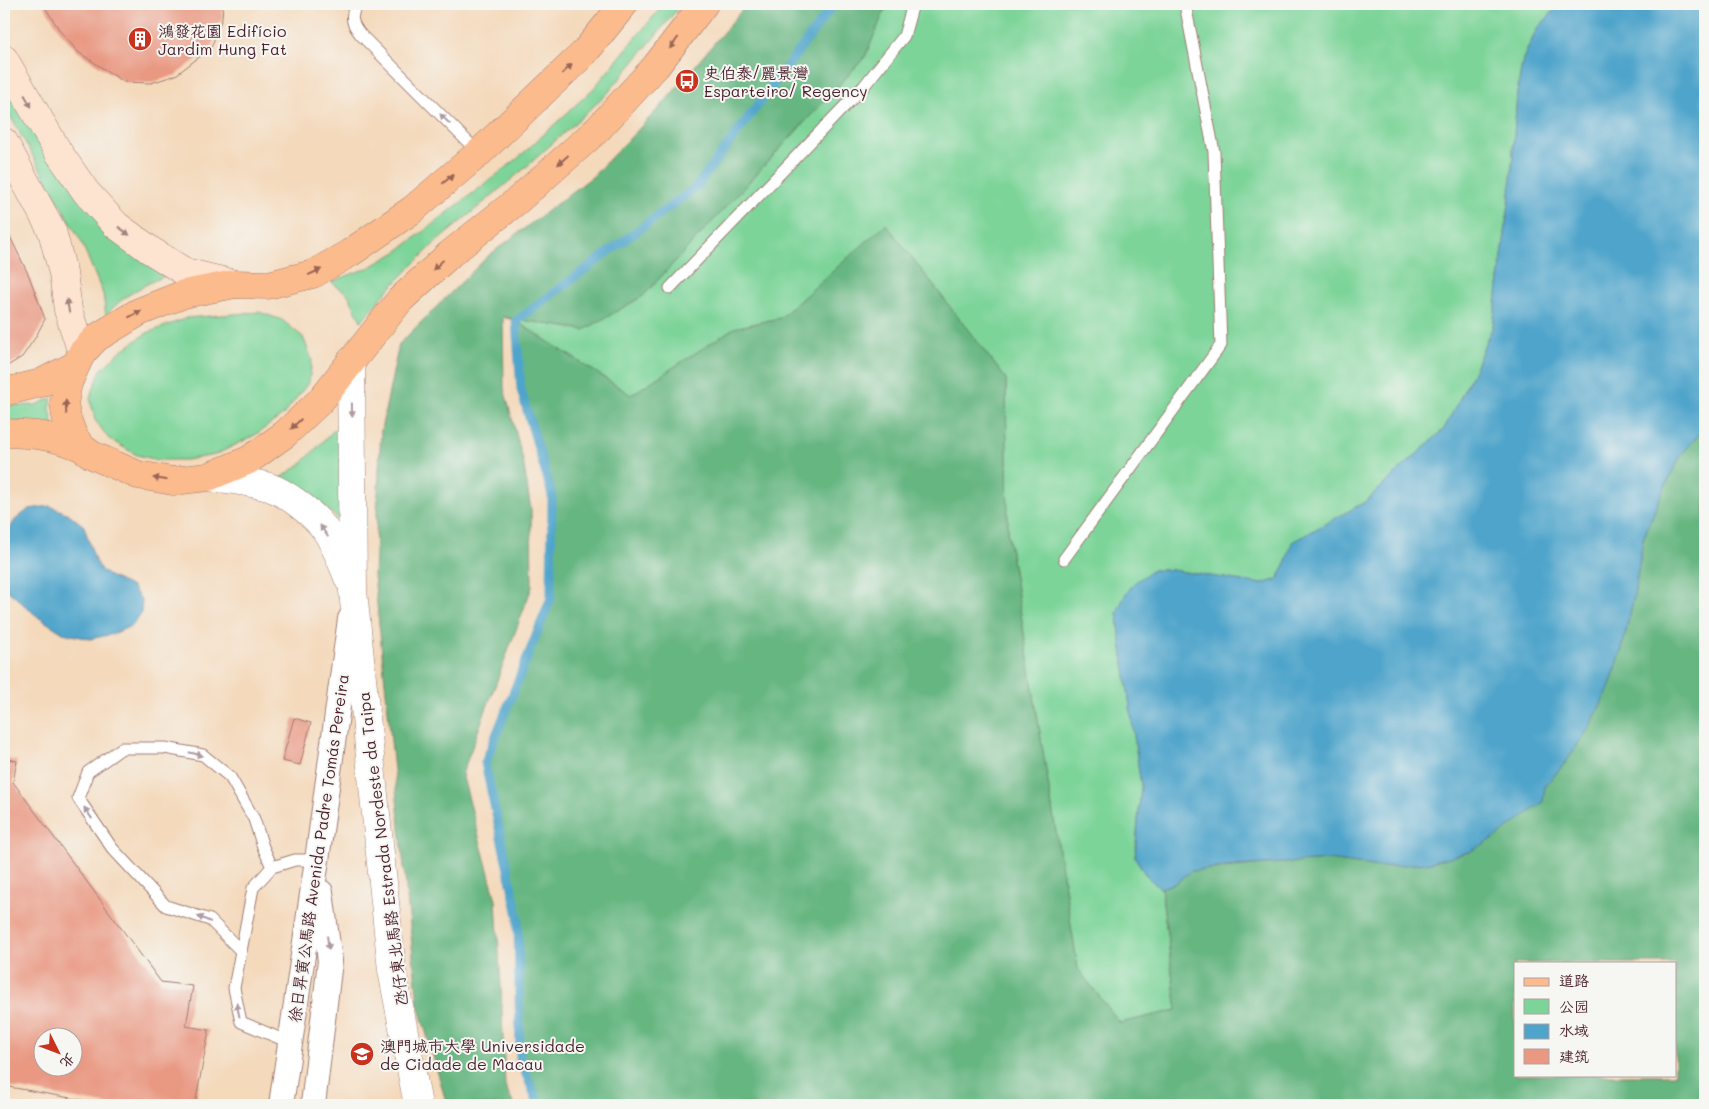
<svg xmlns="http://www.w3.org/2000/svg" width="1709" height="1109" viewBox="0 0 1709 1109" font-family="Mali,'LXGW WenKai TC',sans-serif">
<rect width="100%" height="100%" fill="#f6f6f2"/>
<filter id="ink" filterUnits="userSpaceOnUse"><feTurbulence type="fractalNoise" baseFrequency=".02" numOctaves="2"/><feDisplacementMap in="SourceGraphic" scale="10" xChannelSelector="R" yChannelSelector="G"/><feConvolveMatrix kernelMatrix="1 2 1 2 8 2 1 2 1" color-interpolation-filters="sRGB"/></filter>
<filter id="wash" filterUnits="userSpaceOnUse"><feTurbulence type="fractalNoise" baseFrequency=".0096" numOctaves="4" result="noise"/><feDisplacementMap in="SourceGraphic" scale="20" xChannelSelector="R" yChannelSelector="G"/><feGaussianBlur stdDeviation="1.12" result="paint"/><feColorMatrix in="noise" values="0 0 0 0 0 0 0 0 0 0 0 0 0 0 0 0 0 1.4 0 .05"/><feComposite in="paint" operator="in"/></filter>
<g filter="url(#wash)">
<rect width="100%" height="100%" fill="#f4d9bb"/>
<!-- green -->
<g fill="#7dd499" stroke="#647a62">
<path d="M664 4H682L607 94 525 168 435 243 392 286 361 321 348 294 331 282 370 267 398 251 517 159 593 89Z"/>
<path d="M887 4H1560L1537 29 1523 59 1517 93 1510 195 1493 326 1471 377 1444 429 1365 502 1293 542 1285 565 1278 579 1262 584 1172 570H1153L1117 612 1141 786 1135 857 1147 877 1161 888 1177 1010 1120 1023 1078 969 1008 534 1006 379 886 225 780 318 734 328 631 395 516 321 503 317 584 330 643 296 865 57Z"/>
<path d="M4 67 167 275C145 284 121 296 106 316L103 294 81 241 4 105Z"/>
<path d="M259 312 282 320 303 337 312 360 309 382 283 415 255 435 215 455 186 460H158L137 455 109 439 95 420 90 398 101 370 118 353 147 333 187 318Z"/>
<path d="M52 398 50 409 54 428 4 420V406L36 405Z"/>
<path d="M340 424 342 523C324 504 303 491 280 479L302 463Z"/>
</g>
<!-- forest -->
<g fill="#66b681" stroke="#586a56" fill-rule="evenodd">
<path d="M747 4H887L865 57 643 296 584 330 503 317 504 388 523 460 531 510 532 587 462 774 496 900 501 987 505 1087 514 1105H447L418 1004 374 575 381 430 399 344 488 256 592 177 663 104Z"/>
<path d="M886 224 1006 379 1008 534 1078 969 1120 1023 1177 1010 1161 888 1176 883 1191 871 1277 863 1329 860 1380 867 1426 863 1469 852 1545 786 1566 762 1590 726 1609 688 1621 653 1634 596 1643 539 1661 495 1681 455 1705 428V1105H539L524 1070 518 916 485 763 551 598 552 495 521 390 516 321 631 395 734 328 780 318ZM1515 963H1675V1075H1515Z"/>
</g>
<!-- water -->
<g fill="#4fa4cb" stroke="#4c627b">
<path d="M1560 4H1705V428L1681 455 1661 495 1643 539 1634 596 1621 653 1609 688 1590 726 1566 762 1545 786 1543 802 1498 836 1469 852 1426 863 1380 867 1329 860 1235 866 1191 871 1176 883 1161 888 1147 877 1135 857 1141 786 1117 612 1125 595 1135 582 1153 570H1172L1262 584 1278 579 1285 565 1292 542 1365 502 1444 429 1471 377 1493 326 1510 195 1517 93 1523 59 1537 29Z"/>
<path d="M50 506 69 514 84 526 95 560 101 570 109 576 132 587 142 601 141 613 133 625 113 634 90 639 63 633 38 617 6 589 4 581V537L15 520 29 509Z"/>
</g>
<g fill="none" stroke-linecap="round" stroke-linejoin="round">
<!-- stream -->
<path stroke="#4fa4cb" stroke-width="9" d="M539 1105 520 1060 518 916 485 763 551 598 552 495 521 390 516 321 696 187 834 4"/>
</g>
<g id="blocks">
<!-- building -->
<g fill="#e99882" fill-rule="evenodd">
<path d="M43 4H223L222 18 211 48 176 75 151 83 124 82 78 52 60 31Z"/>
<path d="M4 224 29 276 45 319 35 338 22 357 4 368Z"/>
<path d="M294 718 311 723 300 765 282 761Z"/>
<path d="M4 758 17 761 13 782 161 982 193 986 186 1026 209 1030 195 1105H109L4 1086ZM42 1036H72V1066H42Z"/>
</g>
</g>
</g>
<g filter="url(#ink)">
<use href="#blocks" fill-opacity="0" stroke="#9f7c73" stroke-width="1"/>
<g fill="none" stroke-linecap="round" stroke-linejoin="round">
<!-- service casing -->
<g stroke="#9f7c73" stroke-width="13">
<g id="service">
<path d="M357 4C349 17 352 24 361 35L479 153"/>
<path d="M670 288 864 86 904 36 913 4"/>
<path d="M1064 559 1221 345 1214 152 1185 4"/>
<path d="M241 951 210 920 166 906 112 848 78 798 88 772 122 748H165L203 755 230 777 254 819 263 847 272 867"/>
<path d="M291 1043 241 1022 234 988 253 888 272 867 295 860H317"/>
</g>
</g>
<!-- minor casing -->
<g stroke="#9f7c73" stroke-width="26">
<g id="minor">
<path d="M281 1105 317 860 350 619"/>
<path d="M313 1105 330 961 321 892"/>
</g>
</g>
<!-- tertiary casing -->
<g stroke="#9f7c73" stroke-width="29">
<g id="tertiary">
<path d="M351 361 353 591 392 970 418 1105"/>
<path d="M208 477C229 479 249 481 269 487 287 493 312 513 324 528 335 543 342 563 349 580"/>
</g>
</g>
<!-- secondary casing -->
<g stroke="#9f7c73" stroke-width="29">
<g id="secondary">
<path d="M4 59 59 153 86 192 116 225 150 250 185 272 235 284"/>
<path d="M4 142 52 231 63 273 68 310 82 353"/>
</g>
</g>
<!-- primary casing -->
<g stroke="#9f7c73" stroke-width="29">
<g id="primary">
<path d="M624 4 585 52 479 153 412 210 350 253 313 274 268 285 235 284 184 294 139 312 96 338 82 353 76 365 68 383 64 403 66 416 73 435 81 447 92 455 138 475 173 481 208 477 249 460 285 434 320 401 400 300 450 254 518 200 597 130 656 66 704 4"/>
<path d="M4 392 41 383 76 365"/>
<path d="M4 433C35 434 51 435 81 447"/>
</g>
</g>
<!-- service -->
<use href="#service" stroke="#fff" stroke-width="11"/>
<!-- minor -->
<use href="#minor" stroke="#fff" stroke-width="24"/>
<!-- tertiary -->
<use href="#tertiary" stroke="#fff" stroke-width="28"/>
<!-- secondary -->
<use href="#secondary" stroke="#fde4d1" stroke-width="28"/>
<!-- primary -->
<use href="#primary" stroke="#fbbb8d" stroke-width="28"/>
</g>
<!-- one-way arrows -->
<defs><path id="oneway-solid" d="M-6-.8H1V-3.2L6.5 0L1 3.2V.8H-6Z" transform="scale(1.25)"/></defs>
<g fill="#9a6557">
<use href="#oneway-solid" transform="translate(674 43) rotate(127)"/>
<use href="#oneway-solid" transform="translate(567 69) rotate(-44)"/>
<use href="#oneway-solid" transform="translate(563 160) rotate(138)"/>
<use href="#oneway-solid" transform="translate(448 179) rotate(-40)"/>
<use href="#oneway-solid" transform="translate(438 265) rotate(137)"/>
<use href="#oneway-solid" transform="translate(315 272) rotate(-24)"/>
<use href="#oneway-solid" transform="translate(135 314) rotate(-28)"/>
<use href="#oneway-solid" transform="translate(66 407) rotate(-92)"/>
<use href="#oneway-solid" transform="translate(296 424) rotate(136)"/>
<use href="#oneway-solid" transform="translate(160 479) rotate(-171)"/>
</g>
<g fill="#a4827e">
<use href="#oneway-solid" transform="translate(28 101) rotate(60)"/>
<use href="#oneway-solid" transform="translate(124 231) rotate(36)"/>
<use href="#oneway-solid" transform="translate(68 306) rotate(-100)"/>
</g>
<g fill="#ae9aa0">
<use href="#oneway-solid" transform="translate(445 119) rotate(-135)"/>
<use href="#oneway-solid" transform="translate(352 410) rotate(89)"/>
<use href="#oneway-solid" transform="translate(324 531) rotate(-124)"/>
<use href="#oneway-solid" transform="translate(196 754) rotate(14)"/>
<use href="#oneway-solid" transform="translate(88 813) rotate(-125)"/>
<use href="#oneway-solid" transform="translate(204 919) rotate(-156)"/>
<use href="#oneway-solid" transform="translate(328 943) rotate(83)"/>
<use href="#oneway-solid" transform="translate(238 1010) rotate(-102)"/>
</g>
</g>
<!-- icons -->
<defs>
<g id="building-disc" transform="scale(1.25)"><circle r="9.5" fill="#c8321e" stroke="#f6f6f2"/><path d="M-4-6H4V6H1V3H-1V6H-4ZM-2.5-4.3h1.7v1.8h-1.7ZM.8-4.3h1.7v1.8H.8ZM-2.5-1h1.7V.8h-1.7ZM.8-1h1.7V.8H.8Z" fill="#fff"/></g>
<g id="bus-disc" transform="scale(1.25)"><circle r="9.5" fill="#c8321e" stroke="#f6f6f2"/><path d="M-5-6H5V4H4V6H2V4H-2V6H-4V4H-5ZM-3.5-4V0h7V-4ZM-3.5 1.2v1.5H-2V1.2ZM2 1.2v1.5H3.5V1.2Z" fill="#fff"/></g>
<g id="university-disc" transform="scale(1.25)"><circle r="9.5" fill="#c8321e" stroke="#f6f6f2"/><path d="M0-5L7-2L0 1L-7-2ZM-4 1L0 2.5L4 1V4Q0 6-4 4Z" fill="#fff"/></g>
</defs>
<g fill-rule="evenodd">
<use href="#building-disc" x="140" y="39"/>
<use href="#bus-disc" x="687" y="81"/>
<use href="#university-disc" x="362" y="1054"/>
</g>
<g text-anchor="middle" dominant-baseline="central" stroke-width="4" stroke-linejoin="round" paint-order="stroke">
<!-- poi labels -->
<g font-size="16" fill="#4a1f2b" stroke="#f6f6f2" text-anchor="start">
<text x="158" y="30">鴻發花園 Edifício<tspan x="158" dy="18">Jardim Hung Fat</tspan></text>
<text x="704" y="72">史伯泰/麗景灣<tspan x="704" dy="18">Esparteiro/ Regency</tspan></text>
<text x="380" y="1045">澳門城市大學 Universidade<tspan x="380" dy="18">de Cidade de Macau</tspan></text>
</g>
<!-- street labels -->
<g font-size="16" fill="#4a1f2b" stroke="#f6f6f2">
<text transform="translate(318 848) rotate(-82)">徐日昇寅公馬路 Avenida Padre Tomás Pereira</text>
<text transform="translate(382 849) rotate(-97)">氹仔東北馬路 Estrada Nordeste da Taipa</text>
</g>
</g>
<!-- margin -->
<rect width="1709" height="1109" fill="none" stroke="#f6f6f2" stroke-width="20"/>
<!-- legend -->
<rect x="1514" y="962" width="162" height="115" fill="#f6f6f2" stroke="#b1a0a2"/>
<rect x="1524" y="978" width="25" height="8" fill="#fbbb8d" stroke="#b1a0a2"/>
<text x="1559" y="986" font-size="15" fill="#4a1f2b">道路</text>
<rect x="1524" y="999" width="25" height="15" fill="#7dd499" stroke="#b1a0a2"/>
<text x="1559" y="1012" font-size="15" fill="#4a1f2b">公园</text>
<rect x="1524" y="1024" width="25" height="15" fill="#4fa4cb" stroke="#b1a0a2"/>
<text x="1559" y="1036" font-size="15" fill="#4a1f2b">水域</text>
<rect x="1524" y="1049" width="25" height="15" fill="#e99882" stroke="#b1a0a2"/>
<text x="1559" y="1062" font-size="15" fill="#4a1f2b">建筑</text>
<!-- north arrow -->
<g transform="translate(58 1052) rotate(132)"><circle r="24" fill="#f6f6f2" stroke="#b1a0a2"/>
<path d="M0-4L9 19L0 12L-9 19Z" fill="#c8321e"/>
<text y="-8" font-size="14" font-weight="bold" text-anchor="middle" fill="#4a1f2b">北</text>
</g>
</svg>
